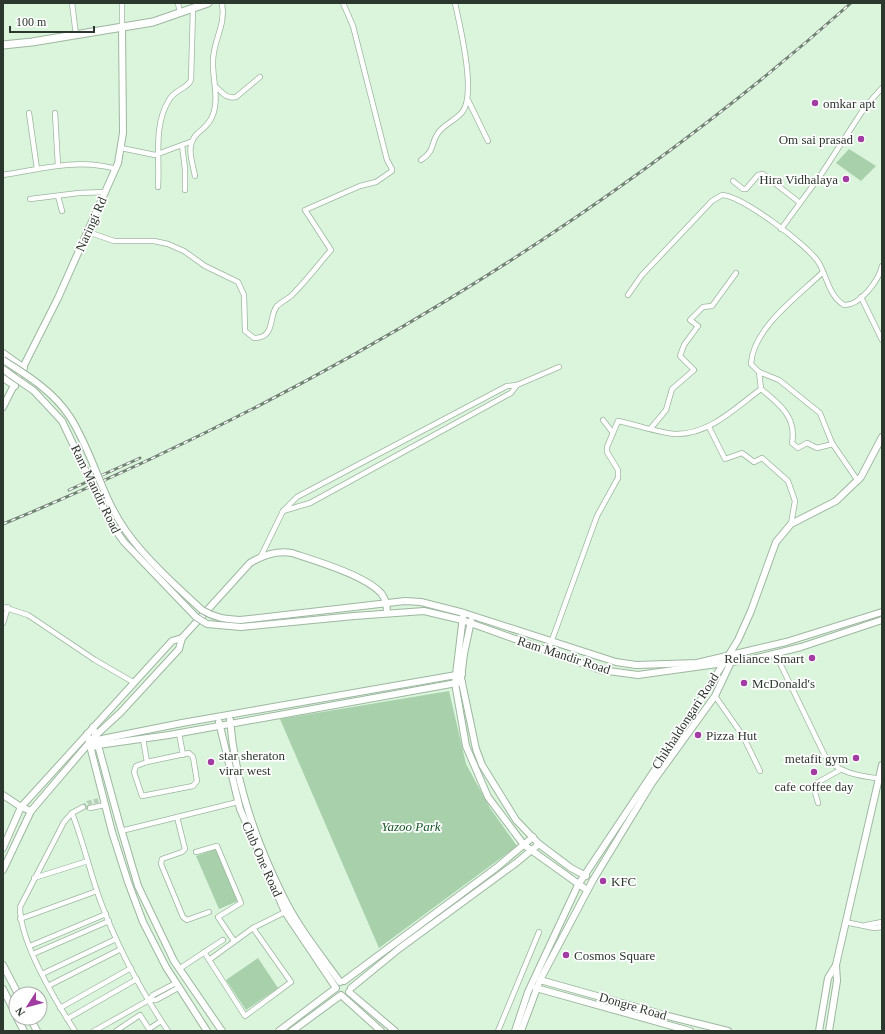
<svg xmlns="http://www.w3.org/2000/svg" width="885" height="1034" viewBox="0 0 885 1034" font-family="'Times New Roman',serif">
<rect width="100%" height="100%" fill="#daf5dc"/>
<!-- green -->
<g fill="#a7d0ab">
<path d="M849 149 876 166 861 181 836 163Z"/>
<path d="M449 691 466 764 490 808 517 846 379 948 280 719Z"/>
<path d="M216 849 238 901 219 909 196 856Z"/>
<path d="M258 958 278 988 246 1010 226 980Z"/>
</g>
<g fill="none" stroke-linecap="round" stroke-linejoin="round">
<!-- street-tunnel -->
<path stroke="#b7cfb9" stroke-width="4.5" stroke-dasharray="4.5 2" stroke-linecap="butt" d="M90 808 83 807 88 803 104 799"/>
<!-- street casing -->
<g stroke="#9eb7a0" stroke-width="6">
<g id="street">
<path d="M72 3 76 35"/>
<path d="M122 3V27"/>
<path d="M178 3 180 13"/>
<path d="M216 87C223 93 226 99 236 97L260 77"/>
<path d="M468 100 488 141"/>
<path d="M29 113 37 169"/>
<path d="M55 113 58 166"/>
<path d="M182 145 185 169V190"/>
<path d="M121 148 155 155 190 142"/>
<path d="M421 160C436 150 430 144 438 133 444 124 457 120 463 111 476 92 460 26 455 3"/>
<path d="M3 175C41 169 78 158 116 169"/>
<path d="M195 176C192 160 185 145 198 133 203 129 209 124 212 117 220 99 212 79 213 60 214 38 226 26 222 3"/>
<path d="M733 181 743 189H746L758 175 763 174 800 203"/>
<path d="M158 187C160 158 153 126 169 100 174 90 187 89 191 80L193 8"/>
<path d="M58 196 62 211"/>
<path d="M30 199 79 193 106 192"/>
<path d="M781 229 822 173 865 107 882 88"/>
<path d="M88 232 114 241H154L168 244 184 251 205 266 238 282 244 295 245 331 254 338C276 338 268 317 277 306 281 302 288 299 292 295 306 281 318 265 331 250L305 210 360 186 376 182 392 171V169L387 160 353 26 343 3"/>
<path d="M822 273C798 296 753 328 751 364L759 372 779 380 820 413 832 443 858 481"/>
<path d="M628 295 642 275 712 201 722 195C742 196 808 245 819 263 827 277 829 296 844 305 860 306 879 280 882 266"/>
<path d="M861 297 882 340"/>
<path d="M761 389C780 404 797 418 792 443L798 448 807 443 817 448 833 444"/>
<path d="M603 420 613 433"/>
<path d="M709 427 725 459 742 453 754 462 762 458 788 481 795 501 791 524"/>
<path d="M651 428 666 410 672 389 694 370 680 356 684 345 698 326 690 320 703 307 712 306 736 273"/>
<path d="M283 511 310 503 511 393 517 385"/>
<path d="M261 556 283 511 297 497 507 386 517 385 559 367"/>
<path d="M3 607 28 615 95 660 133 682"/>
<path d="M3 623 8 607"/>
<path d="M548 651 597 516 618 478V470L607 452V447L618 421C634 424 659 433 675 434 709 435 735 408 761 389L759 372"/>
<path d="M775 653 825 756C839 774 860 776 882 779"/>
<path d="M715 696 743 736 760 771"/>
<path d="M179 733 183 755"/>
<path d="M143 739 147 762"/>
<path d="M189 753 193 757 197 781 193 786 142 796 134 772 136 766 147 762Z"/>
<path d="M818 803 813 785 840 770"/>
<path d="M90 808 105 805"/>
<path d="M72 813C83 841 90 872 100 900 117 946 141 991 168 1031"/>
<path d="M177 817 185 849 182 852 162 859 161 864 183 917 187 920 209 912"/>
<path d="M121 831 238 802"/>
<path d="M196 852 217 846 241 903 218 917 234 941"/>
<path d="M34 878 88 861"/>
<path d="M20 919 97 891"/>
<path d="M845 922 874 928 882 927"/>
<path d="M866 925 882 922"/>
<path d="M30 946 106 914"/>
<path d="M204 952 245 1016 291 982 253 928"/>
<path d="M33 954 109 921"/>
<path d="M209 960 253 928 285 912"/>
<path d="M179 969 223 940"/>
<path d="M42 974 116 939"/>
<path d="M176 983 153 995 149 1000H156L178 988"/>
<path d="M48 986 121 949"/>
<path d="M60 1008 131 968"/>
<path d="M67 1019 137 979"/>
<path d="M75 1031C55 1000 20 943 20 907L64 822 72 813 83 807"/>
<path d="M94 1031 149 1000"/>
<path d="M116 1031 140 1015 149 1029 161 1021"/>
<path d="M498 1031 539 932"/>
</g>
</g>
<!-- secondary casing -->
<g stroke="#9eb7a0" stroke-width="8">
<g id="secondary">
<path d="M3 353 24 368"/>
<path d="M3 369 11 375"/>
<path d="M3 378 15 386"/>
<path d="M3 407 58 298 118 163 123 133 122 27"/>
<path d="M354 607 405 601 421 602 464 613 616 662 636 665 697 663 786 642 882 612"/>
<path d="M354 616 424 611 462 620 601 670 638 675 753 659 801 647 882 620"/>
<path d="M463 616 455 683 466 746 488 797 524 845 587 890"/>
<path d="M471 621 464 654 461 678 476 749 482 765 516 820 539 844 571 868 586 876"/>
<path d="M230 720C235 780 256 842 283 896 298 927 320 954 340 982"/>
<path d="M219 722 240 809 285 912 336 988 279 1031"/>
<path d="M93 727 119 822 138 886 174 961 222 1031"/>
<path d="M87 734 112 832 128 882 143 922 166 967 207 1031"/>
<path d="M90 744 97 740 182 723 462 674"/>
<path d="M91 748 98 745 169 735 462 682"/>
<path d="M3 795 21 807 31 811"/>
<path d="M3 848 21 807 172 641 182 638 250 563C263 555 276 550 292 553 316 561 364 575 381 593 386 599 387 606 387 613"/>
<path d="M3 870 31 811 95 736 121 712 179 649 182 638"/>
<path d="M3 965 18 994"/>
<path d="M540 980 668 1016 728 1031"/>
<path d="M344 981 496 868 533 837"/>
<path d="M351 988 400 948 516 863 539 844"/>
<path d="M536 988 690 1031"/>
<path d="M3 989 16 1015"/>
<path d="M349 992 395 1031"/>
<path d="M17 1018 24 1031"/>
<path d="M30 1018 37 1031"/>
<path d="M292 1031 341 995 381 1031"/>
<path d="M515 1031 528 992 578 885 692 714 738 640 751 611 776 542 791 524 836 501 861 477 882 437"/>
<path d="M521 1031 540 980 593 880 652 783 715 696 732 660"/>
<path d="M819 1031 828 978 836 965 838 956 882 765"/>
<path d="M829 1031 837 981 836 965"/>
</g>
</g>
<!-- primary casing -->
<g stroke="#9eb7a0" stroke-width="9">
<path id="primary" d="M3 45 32 42 153 22 208 3"/>
</g>
<!-- street -->
<use href="#street" stroke="#fff" stroke-width="4.5"/>
<!-- secondary -->
<use href="#secondary" stroke="#fff" stroke-width="6"/>
<!-- primary -->
<use href="#primary" stroke="#fff" stroke-width="7"/>
<!-- rail casing -->
<g stroke="#718373" stroke-width="3">
<g id="rail">
<path d="M69 490 140 458"/>
<path d="M3 524C307 399 605 223 851 3"/>
</g>
</g>
<!-- rail -->
<use href="#rail" stroke="#fff" stroke-width="1.5" stroke-dasharray="4.5" stroke-linecap="butt"/>
<!-- secondary-bridge casing -->
<g stroke="#9eb7a0" stroke-width="8" stroke-linecap="butt">
<g id="secondary-bridge">
<path d="M3 360C27 375 54 392 70 417 93 453 101 496 126 531 144 557 178 588 202 610 215 618 225 619 240 620L354 607"/>
<path d="M11 375 34 391 62 421 111 524 124 542 196 617 207 624 241 627 354 616"/>
</g>
</g>
<!-- secondary-bridge -->
<use href="#secondary-bridge" stroke="#fff" stroke-width="6"/>
</g>
<!-- markers -->
<g fill="#a13da2" stroke="#fff" stroke-width="1.5">
<circle cx="815" cy="103" r="4"/>
<circle cx="861" cy="139" r="4"/>
<circle cx="846" cy="179" r="4"/>
<circle cx="812" cy="658" r="4"/>
<circle cx="744" cy="683" r="4"/>
<circle cx="698" cy="735" r="4"/>
<circle cx="856" cy="758" r="4"/>
<circle cx="211" cy="762" r="4"/>
<circle cx="814" cy="772" r="4"/>
<circle cx="603" cy="881" r="4"/>
<circle cx="566" cy="955" r="4"/>
</g>
<g text-anchor="middle" dominant-baseline="central" stroke-width="3.5" stroke-linejoin="round" paint-order="stroke">
<!-- poi labels -->
<g font-size="13" fill="#2c372d" stroke="#fff" text-anchor="start">
<text x="823" y="103">omkar apt</text>
<text x="853" y="139" text-anchor="end">Om sai prasad</text>
<text x="838" y="179" text-anchor="end">Hira Vidhalaya</text>
<text x="804" y="658" text-anchor="end">Reliance Smart</text>
<text x="752" y="683">McDonald's</text>
<text x="706" y="735">Pizza Hut</text>
<text x="219" y="755">star sheraton<tspan x="219" dy="15">virar west</tspan></text>
<text x="848" y="758" text-anchor="end">metafit gym</text>
<text x="814" y="786" text-anchor="middle">cafe coffee day</text>
<text x="611" y="881">KFC</text>
<text x="574" y="955">Cosmos Square</text>
</g>
<!-- street labels -->
<g font-size="13" fill="#2c372d" stroke="#fff">
<text transform="translate(91 224) rotate(-66)">Naringi Rd</text>
<text transform="translate(96 489) rotate(64)">Ram Mandir Road</text>
<text transform="translate(564 655) rotate(18)">Ram Mandir Road</text>
<text transform="translate(685 721) rotate(-57)">Chikhaldongari Road</text>
<text transform="translate(262 859) rotate(66)">Club One Road</text>
<text transform="translate(633 1006) rotate(16)">Dongre Road</text>
</g>
<!-- park labels -->
<g font-size="13" font-style="italic" fill="#125523" stroke="#fff">
<text x="411" y="826">Yazoo Park</text>
</g>
</g>
<!-- border -->
<rect width="885" height="1034" fill="none" stroke="#2c372d" stroke-width="8"/>
<!-- north arrow -->
<g transform="translate(28 1006) rotate(234)"><circle r="19" fill="#ffffff" stroke="#abafab"/>
<path d="M0-3L7 15L0 10L-7 15Z" fill="#a13da2"/>
<text y="-6" font-size="11" font-weight="bold" text-anchor="middle" fill="#2c372d">N</text>
</g>
<!-- scale -->
<path d="M10 26v6h84v-6" fill="none" stroke="#2c372d" stroke-width="2"/>
<text x="16" y="26" font-size="12" fill="#2c372d" stroke="#ffffff" stroke-width="3" paint-order="stroke">100 m</text>
</svg>
